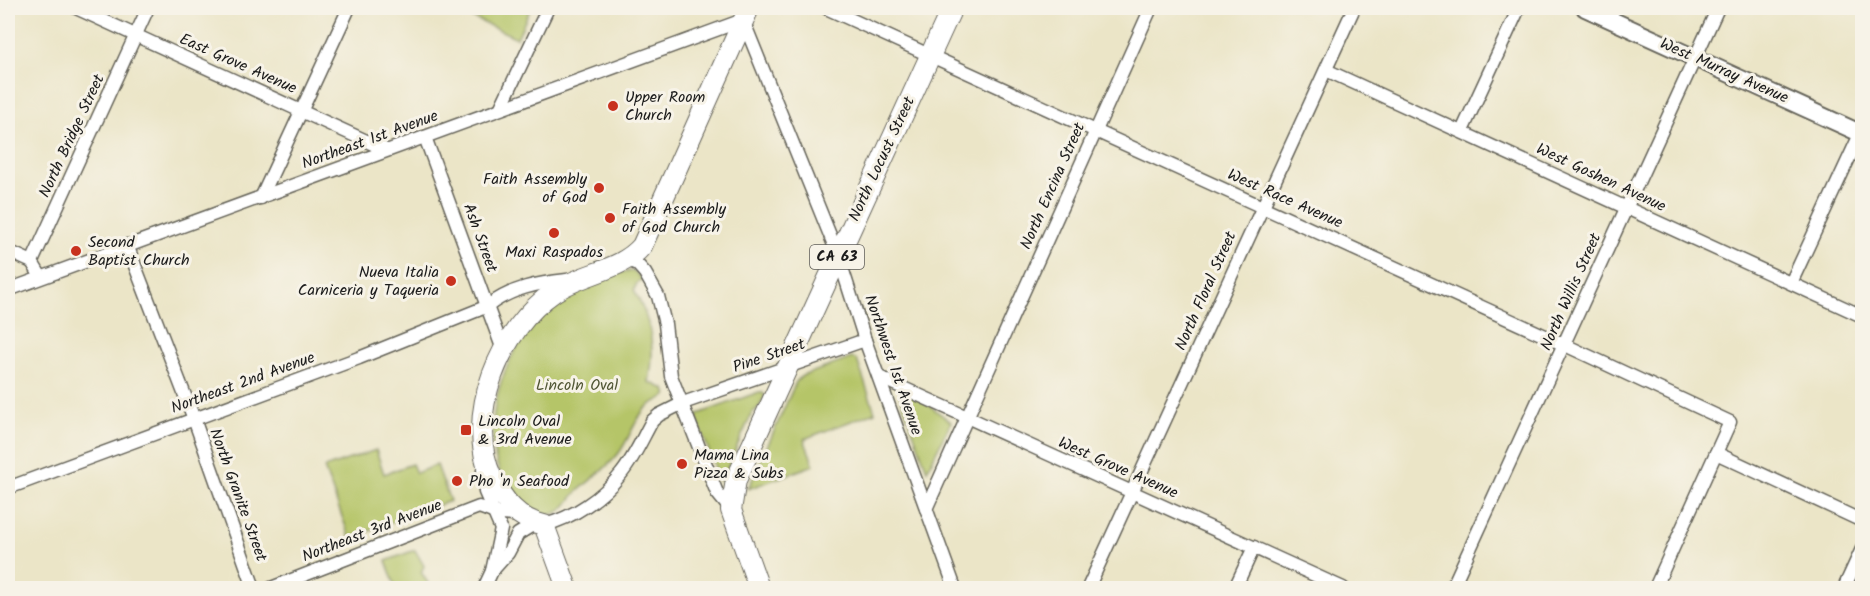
<svg xmlns="http://www.w3.org/2000/svg" width="1870" height="596" viewBox="0 0 1870 596" font-family="Kalam,sans-serif">
<rect width="100%" height="100%" fill="#f7f3e8"/>
<filter id="ink" filterUnits="userSpaceOnUse"><feTurbulence type="fractalNoise" baseFrequency=".0167" numOctaves="2"/><feDisplacementMap in="SourceGraphic" scale="12" xChannelSelector="R" yChannelSelector="G"/><feConvolveMatrix kernelMatrix="1 2 1 2 8 2 1 2 1" color-interpolation-filters="sRGB"/></filter>
<filter id="wash" filterUnits="userSpaceOnUse"><feTurbulence type="fractalNoise" baseFrequency=".008" numOctaves="4" result="noise"/><feDisplacementMap in="SourceGraphic" scale="24" xChannelSelector="R" yChannelSelector="G"/><feGaussianBlur stdDeviation="1.35" result="paint"/><feColorMatrix in="noise" values="0 0 0 0 0 0 0 0 0 0 0 0 0 0 0 0 0 1.4 0 .05"/><feComposite in="paint" operator="in"/></filter>
<g filter="url(#wash)">
<rect width="100%" height="100%" fill="#ebe5c7"/>
<!-- green -->
<g fill="#b5c567" stroke="#687042" stroke-width="1.5">
<path d="M451 8H531L517 38Z"/>
<path d="M628 271 635 272 642 279 637 283 634 290C651 320 656 348 649 382L665 389 667 395C660 401 651 402 644 410 634 422 629 439 619 453 607 469 590 479 576 493 569 500 567 508 558 512 548 517 542 515 532 512 518 508 511 496 505 484 476 430 502 353 543 313 563 293 601 276 628 271Z"/>
<path d="M852 358 857 360 875 412 804 439 814 465 748 489 796 382 802 376Z"/>
<path d="M759 392 763 393 765 396 759 407 752 413 722 480 720 481 697 419 698 414Z"/>
<path d="M907 393 923 401 951 422 927 470 900 396Z"/>
<path d="M376 450 384 474 412 464 416 473 437 465 450 501 350 538 324 468Z"/>
<path d="M415 550 424 566 421 572 431 588H396L386 561Z"/>
</g>
</g>
<g filter="url(#ink)">
<g fill="none" stroke-linecap="round" stroke-linejoin="round">
<!-- minor casing -->
<g stroke="#646258" stroke-width="15">
<g id="minor">
<path d="M76 8 386 150"/>
<path d="M826 8 1565 345 1730 422 1655 588"/>
<path d="M1326 70 1862 316"/>
<path d="M501 107 548 8"/>
<path d="M1462 131 1519 8"/>
<path d="M425 137 503 350"/>
<path d="M261 198 349 8"/>
<path d="M127 245 194 419 254 588"/>
<path d="M8 251 32 262"/>
<path d="M628 260 637 264 645 273 658 296 665 324 671 376 717 493 731 510"/>
<path d="M41 277 32 262 148 8"/>
<path d="M1791 283 1862 130"/>
<path d="M8 290 743 20 838 255 865 340 955 588"/>
<path d="M879 377 1343 588"/>
<path d="M1716 453 1862 521"/>
<path d="M483 469 485 492 501 529 492 571"/>
<path d="M8 488 359 358 488 306C511 288 538 283 567 280"/>
<path d="M926 509 1151 8"/>
<path d="M544 525C573 518 603 497 621 474 634 458 642 439 652 421L659 415 683 403 865 340"/>
<path d="M271 588 479 507 495 513 520 516"/>
<path d="M484 588 492 571 508 553 518 534 536 523"/>
<path d="M1088 588 1354 8"/>
<path d="M1235 588 1254 547"/>
<path d="M1452 588 1718 8"/>
<path d="M1844 588 1862 549"/>
</g>
</g>
<!-- secondary casing -->
<g stroke="#646258" stroke-width="20">
<path id="secondary" d="M1585 8 1862 134"/>
</g>
<!-- primary casing -->
<g stroke="#646258" stroke-width="22">
<g id="primary">
<path d="M567 588 544 525C518 520 503 500 492 478 463 416 501 328 554 292 582 273 621 271 642 246L749 8"/>
<path d="M759 588 731 510 736 480 952 8"/>
</g>
</g>
<!-- minor -->
<use href="#minor" stroke="#fff" stroke-width="12"/>
<!-- secondary -->
<use href="#secondary" stroke="#fff" stroke-width="16"/>
<!-- primary -->
<use href="#primary" stroke="#fff" stroke-width="20"/>
</g>
</g>
<!-- markers -->
<g fill="#c8321e" stroke="#f7f3e8" stroke-width="2">
<circle cx="613" cy="106" r="6"/>
<circle cx="599" cy="188" r="6"/>
<circle cx="610" cy="218" r="6"/>
<circle cx="554" cy="233" r="6"/>
<circle cx="76" cy="251" r="6"/>
<circle cx="451" cy="281" r="6"/>
<rect x="460" y="424" width="12" height="12" rx="3"/>
<circle cx="682" cy="464" r="6"/>
<circle cx="457" cy="481" r="6"/>
</g>
<g text-anchor="middle" dominant-baseline="central" stroke-width="6" stroke-linejoin="round" paint-order="stroke">
<!-- shield labels -->
<rect fill="#f7f3e8" stroke="#5e5c59" stroke-width="1.5" x="810" y="245" width="54" height="24" rx="4.5"/>
<g font-size="15" font-weight="bold" fill="#1c1c1c">
<text x="837" y="257">CA 63</text>
</g>
<!-- street labels -->
<g font-size="16" fill="#1c1c1c" stroke="#f7f3e8">
<text transform="translate(238 64) rotate(24)">East Grove Avenue</text>
<text transform="translate(1724 71) rotate(24)">West Murray Avenue</text>
<text transform="translate(72 136) rotate(-65)">North Bridge Street</text>
<text transform="translate(370 140) rotate(-20)">Northeast 1st Avenue</text>
<text transform="translate(882 159) rotate(-65)">North Locust Street</text>
<text transform="translate(1601 178) rotate(25)">West Goshen Avenue</text>
<text transform="translate(1053 186) rotate(-66)">North Encina Street</text>
<text transform="translate(1285 199) rotate(24)">West Race Avenue</text>
<text transform="translate(480 238) rotate(70)">Ash Street</text>
<text transform="translate(1206 291) rotate(-66)">North Floral Street</text>
<text transform="translate(1571 292) rotate(-66)">North Willis Street</text>
<text transform="translate(769 356) rotate(-19)">Pine Street</text>
<text transform="translate(893 365) rotate(71)">Northwest 1st Avenue</text>
<text transform="translate(243 383) rotate(-20)">Northeast 2nd Avenue</text>
<text transform="translate(1118 468) rotate(24)">West Grove Avenue</text>
<text transform="translate(238 495) rotate(70)">North Granite Street</text>
<text transform="translate(372 531) rotate(-21)">Northeast 3rd Avenue</text>
</g>
<!-- poi labels -->
<g font-size="16" fill="#1c1c1c" stroke="#f7f3e8" text-anchor="start">
<text x="625" y="97">Upper Room<tspan x="625" dy="18">Church</tspan></text>
<text x="587" y="179" text-anchor="end">Faith Assembly<tspan x="587" dy="18">of God</tspan></text>
<text x="622" y="209">Faith Assembly<tspan x="622" dy="18">of God Church</tspan></text>
<text x="88" y="242">Second<tspan x="88" dy="18">Baptist Church</tspan></text>
<text x="554" y="252" text-anchor="middle">Maxi Raspados</text>
<text x="439" y="272" text-anchor="end">Nueva Italia<tspan x="439" dy="18">Carniceria y Taqueria</tspan></text>
<text x="478" y="421">Lincoln Oval<tspan x="478" dy="18">&amp; 3rd Avenue</tspan></text>
<text x="694" y="455">Mama Lina<tspan x="694" dy="18">Pizza &amp; Subs</tspan></text>
<text x="469" y="481">Pho 'n Seafood</text>
</g>
<!-- park labels -->
<g font-size="16" fill="#525736" stroke="#f7f3e8">
<text x="577" y="385">Lincoln Oval</text>
</g>
</g>
<!-- margin -->
<rect width="1870" height="596" fill="none" stroke="#f7f3e8" stroke-width="30"/>
</svg>
